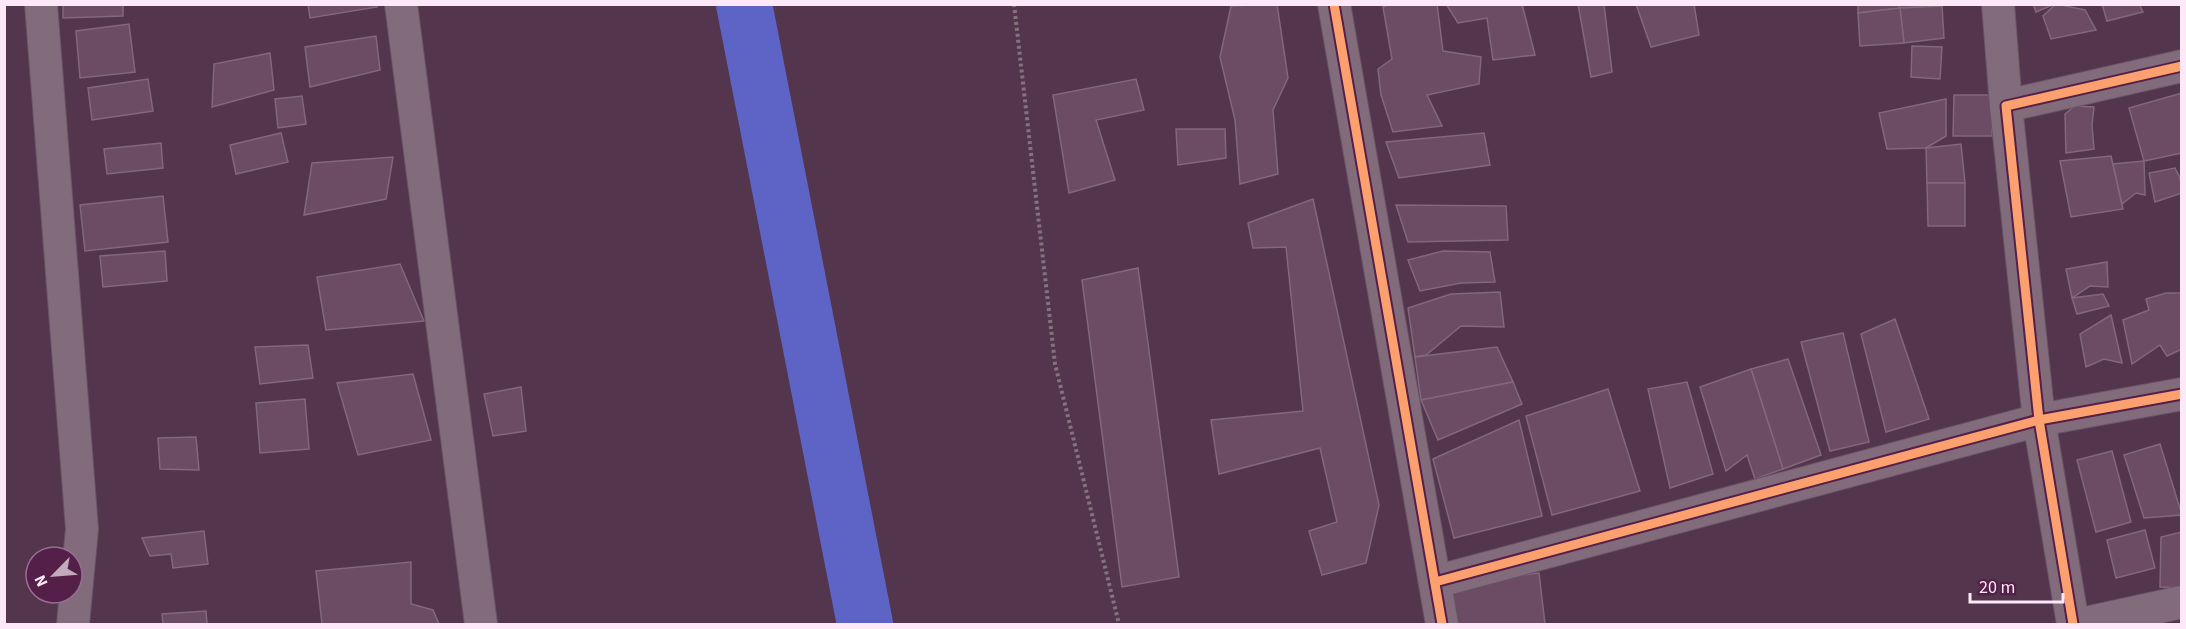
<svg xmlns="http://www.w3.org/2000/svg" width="2186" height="629" viewBox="0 0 2186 629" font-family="'Source Sans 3',sans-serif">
<rect width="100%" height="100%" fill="#53364d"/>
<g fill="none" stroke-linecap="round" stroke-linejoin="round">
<!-- river -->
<path stroke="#5e64c6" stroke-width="56" d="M744 4 865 624"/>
</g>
<!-- building -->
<g fill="#6c4b65" stroke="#81687b" stroke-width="1.5">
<path d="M63 4H123V16L63 18Z"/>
<path d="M308 4H376L377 7 310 18Z"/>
<path d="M1277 4 1288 78 1273 110 1278 174 1240 184 1235 120 1220 57 1231 6Z"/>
<path d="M1389 4H1437L1443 51 1481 57 1479 84 1427 95 1442 126 1393 132 1381 95 1378 69 1392 59 1383 7Z"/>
<path d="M1446 4H1522L1535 55 1493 60 1487 18 1458 23Z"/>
<path d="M1578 4H1604L1612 72 1591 77Z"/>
<path d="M1636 4H1694L1699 35 1651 47Z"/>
<path d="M1858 4H1899L1900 8 1858 13Z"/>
<path d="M1899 4H1942V6L1900 8Z"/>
<path d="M2033 4H2055L2036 12Z"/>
<path d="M2056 4 2085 10 2096 30 2051 39 2043 16Z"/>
<path d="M2102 4H2139L2143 12 2107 21Z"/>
<path d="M1942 6 1944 38 1904 43 1900 8Z"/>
<path d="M1900 8 1904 43 1860 46 1858 13Z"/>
<path d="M129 24 135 72 80 78 76 31Z"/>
<path d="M376 36 380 70 310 87 305 47Z"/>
<path d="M1912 46 1942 47 1940 79 1911 77Z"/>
<path d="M270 53 274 90 212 107 214 64Z"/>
<path d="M148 79 153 111 92 120 88 88Z"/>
<path d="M1136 79 1144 110 1096 120 1115 180 1069 193 1053 95Z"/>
<path d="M2182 93V153L2144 161 2129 108Z"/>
<path d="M1954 95H1992V136H1953Z"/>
<path d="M302 96 306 124 278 128 275 99Z"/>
<path d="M1946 99V136L1926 148 1887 149 1879 113Z"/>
<path d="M2075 106 2094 107 2092 125 2094 149 2066 153 2065 114Z"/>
<path d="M1176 129H1225L1226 158 1178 165Z"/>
<path d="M281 133 288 162 236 174 230 145Z"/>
<path d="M1484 133 1490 165 1399 178 1386 142Z"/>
<path d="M161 143 163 168 107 174 104 149Z"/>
<path d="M1961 144 1965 183H1927L1926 148Z"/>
<path d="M2111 156 2123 209 2071 217 2060 161Z"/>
<path d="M393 157 386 199 304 215 312 163Z"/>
<path d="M2144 161 2145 195 2136 193 2122 204 2113 164Z"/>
<path d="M2175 168 2180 178 2182 193 2155 202 2149 173Z"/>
<path d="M1927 183H1965V226H1928Z"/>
<path d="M163 196 168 242 85 251 80 205Z"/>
<path d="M1313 199 1379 505 1366 563 1322 575 1309 531 1337 522 1320 448 1219 474 1211 420 1303 411 1286 247 1253 248 1248 223Z"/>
<path d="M1396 205 1506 206 1508 240 1408 242Z"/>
<path d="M165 251 167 281 103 287 100 256Z"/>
<path d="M1443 251 1490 252 1495 282 1461 283 1420 291 1408 260Z"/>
<path d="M2107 262 2108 287 2090 286 2072 298 2066 269Z"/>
<path d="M400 264 424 321 326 330 317 277Z"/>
<path d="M1138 268 1179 577 1122 587 1082 280Z"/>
<path d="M1500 292 1504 327 1461 326 1426 355 1415 357 1408 308 1451 294Z"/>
<path d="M2166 293H2182V349L2167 356 2160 345 2132 364 2123 320 2149 310 2146 299Z"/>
<path d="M2103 294 2109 306 2077 314 2072 298Z"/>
<path d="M2111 315 2122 363 2104 359 2086 367 2080 334Z"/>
<path d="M1895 319 1929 419 1886 432 1861 334Z"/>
<path d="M1843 333 1869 442 1830 451 1801 342Z"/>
<path d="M308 345 313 378 260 384 255 347Z"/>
<path d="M1497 347 1513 382 1421 400 1415 357Z"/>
<path d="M1788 359 1821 455 1783 469 1751 369Z"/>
<path d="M1751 369 1783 469 1755 479 1747 455 1726 471 1700 387Z"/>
<path d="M413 374 431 440 358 455 337 383Z"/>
<path d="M1513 382 1522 404 1438 440 1421 400Z"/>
<path d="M1687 382 1713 474 1670 488 1648 389Z"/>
<path d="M521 387 526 431 493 436 484 394Z"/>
<path d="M1608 389 1640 491 1552 515 1526 416Z"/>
<path d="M305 399 309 449 260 453 256 403Z"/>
<path d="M1519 420 1542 516 1454 538 1433 459Z"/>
<path d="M196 437 199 470 160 469 158 438Z"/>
<path d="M2160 444 2182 515 2144 518 2124 455Z"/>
<path d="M2112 451 2131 522 2096 532 2077 460Z"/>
<path d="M2145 530 2155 568 2116 578 2107 540Z"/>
<path d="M204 531 208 564 173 568 171 554 150 556 142 538Z"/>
<path d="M2182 532V588L2160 587 2161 537Z"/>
<path d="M411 562V604L433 610 439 624H322L316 571Z"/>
<path d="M1539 573 1545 624H1453L1446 586Z"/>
<path d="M206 611 207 624H163L162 614Z"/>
</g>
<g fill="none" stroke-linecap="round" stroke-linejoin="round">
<!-- street casing -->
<g stroke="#6a5365" stroke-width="34">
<g id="street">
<path d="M41 4 82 529 73 624"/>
<path d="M401 4 481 624"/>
<path d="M1334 4 1442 624"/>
<path d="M1998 4 2006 106"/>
<path d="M1435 582 2039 420 2182 394"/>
<path d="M2073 624 2039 420 2006 106 2182 66"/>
<path d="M2081 624 2182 602"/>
</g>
</g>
<!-- path -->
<path stroke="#857281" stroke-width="4" stroke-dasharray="3 3" stroke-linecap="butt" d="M1014 4 1055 364 1119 624"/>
<!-- street -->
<use href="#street" stroke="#826c7c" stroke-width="32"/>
<!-- cycleway casing -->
<g stroke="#541f49" stroke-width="13">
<g id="cycleway">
<path d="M1334 4 1442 624"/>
<path d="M1435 582 2039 420 2182 394"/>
<path d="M2073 624 2039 420 2006 106 2182 66"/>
</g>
</g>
<!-- cycleway -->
<use href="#cycleway" stroke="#fca06f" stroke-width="9"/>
</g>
<!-- border -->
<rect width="2186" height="629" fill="none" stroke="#fde8f7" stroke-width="12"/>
<!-- north arrow -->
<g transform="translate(54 575) rotate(245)"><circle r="28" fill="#541f49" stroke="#986f8f" stroke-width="1.5"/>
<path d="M0-4.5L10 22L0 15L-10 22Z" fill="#c2aabc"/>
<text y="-9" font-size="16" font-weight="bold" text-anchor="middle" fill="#fde8f7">N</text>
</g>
<!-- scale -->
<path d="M1970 593v9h93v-9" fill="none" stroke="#fde8f7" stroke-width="3"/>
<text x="1979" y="593" font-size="18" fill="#fde8f7" stroke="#541f49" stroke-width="4.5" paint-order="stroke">20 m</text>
</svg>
